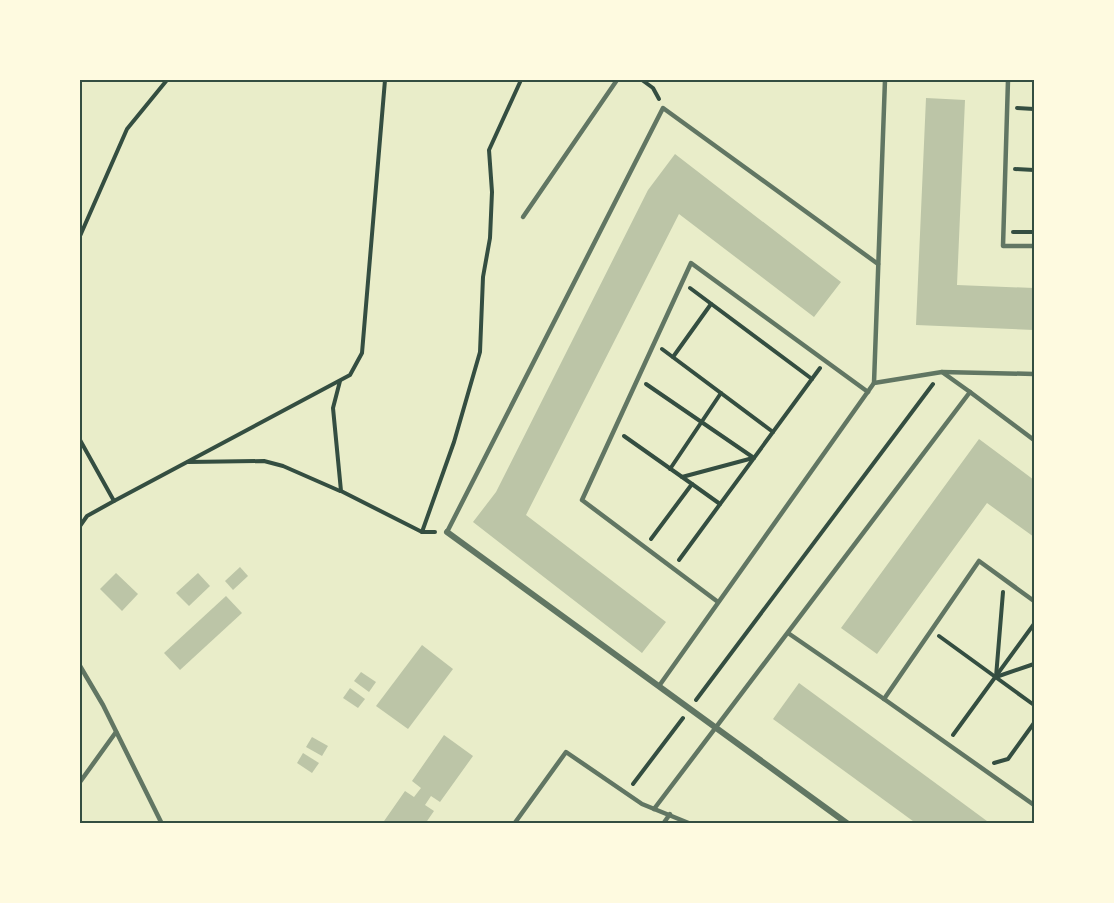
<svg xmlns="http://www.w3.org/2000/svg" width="1114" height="903" viewBox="0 0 1114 903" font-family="'Noto Sans',sans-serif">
<rect width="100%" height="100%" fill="#e9edc9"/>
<!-- building -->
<g fill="#bcc5a7">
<path d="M926 98 965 100 957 285 1034 288V330L916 325Z"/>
<path d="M675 154 841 282 814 317 679 214 526 515 666 622 642 653 473 522 496 492 648 190Z"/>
<path d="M979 439 1034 480V537L987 503 877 654 841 628Z"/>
<path d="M240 567 248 576 233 590 225 581Z"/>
<path d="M116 573 138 594 122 611 100 589Z"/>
<path d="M198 573 210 586 189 606 176 593Z"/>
<path d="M226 596 242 613 180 670 164 653Z"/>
<path d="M422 645 453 669 408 729 376 706Z"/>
<path d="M361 672 376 682 369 692 354 681Z"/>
<path d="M799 683 934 782 991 824H917L773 719Z"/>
<path d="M350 688 365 699 358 708 343 698Z"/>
<path d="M444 735 473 756 440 802 431 796 425 805 434 811 425 824H382L405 791 414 797 421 788 412 781Z"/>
<path d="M312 737 328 746 322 756 306 747Z"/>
<path d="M303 753 319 763 312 773 297 763Z"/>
</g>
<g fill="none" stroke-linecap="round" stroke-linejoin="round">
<!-- path -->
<g stroke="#344e41" stroke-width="4">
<path d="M642 80 653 88 659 99"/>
<path d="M1017 108 1034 109"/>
<path d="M1015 169 1034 170"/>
<path d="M1013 232H1033"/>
<path d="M80 236 127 129 167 80"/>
<path d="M690 288 812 379"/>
<path d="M662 349 773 432"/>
<path d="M673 357 711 304"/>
<path d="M340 381 333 408 341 491 422 532H435"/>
<path d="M646 384 754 458"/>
<path d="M624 436 692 484 651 539"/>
<path d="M80 440 114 501"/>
<path d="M188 462 264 461 283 466 340 491"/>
<path d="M670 469 721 393"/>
<path d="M682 477 753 458"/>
<path d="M692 484 720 504"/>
<path d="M80 526 87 516 114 501 350 375 362 353 385 80"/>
<path d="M422 532 454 442 480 352 483 277 490 238 492 192 489 150 521 80"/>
<path d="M679 560 820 368"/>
<path d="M1003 592 996 677 1034 664"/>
<path d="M939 636 1034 705"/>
<path d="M696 700 933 384"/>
<path d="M953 735 1034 624"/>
<path d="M994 763 1008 759 1034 723"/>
<path d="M633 784 683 718"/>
</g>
<!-- service -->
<g stroke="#617663" stroke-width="4.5">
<path d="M1008 80 1003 246H1034"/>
<path d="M523 217 617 80"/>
<path d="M942 372 1034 374"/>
<path d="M874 383 885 80"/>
<path d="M447 532 663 108 878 264"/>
<path d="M1034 601 979 561 884 699 1034 805"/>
<path d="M718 602 582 500 691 263 868 392"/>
<path d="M788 633 884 699"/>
<path d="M80 666 103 705 162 824"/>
<path d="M659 686 874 383 942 372 970 392"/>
<path d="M80 782 116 732"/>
<path d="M654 809 970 392 1034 440"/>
<path d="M514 824 566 752 642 804 691 824"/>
<path d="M663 824 670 814"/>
</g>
<!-- minor -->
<path stroke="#617663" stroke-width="6" d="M447 532 848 824"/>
</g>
<!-- border -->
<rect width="1114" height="903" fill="none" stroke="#fefae0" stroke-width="162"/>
<rect x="81" y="81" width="952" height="741" fill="none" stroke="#344e41" stroke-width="2"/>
</svg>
